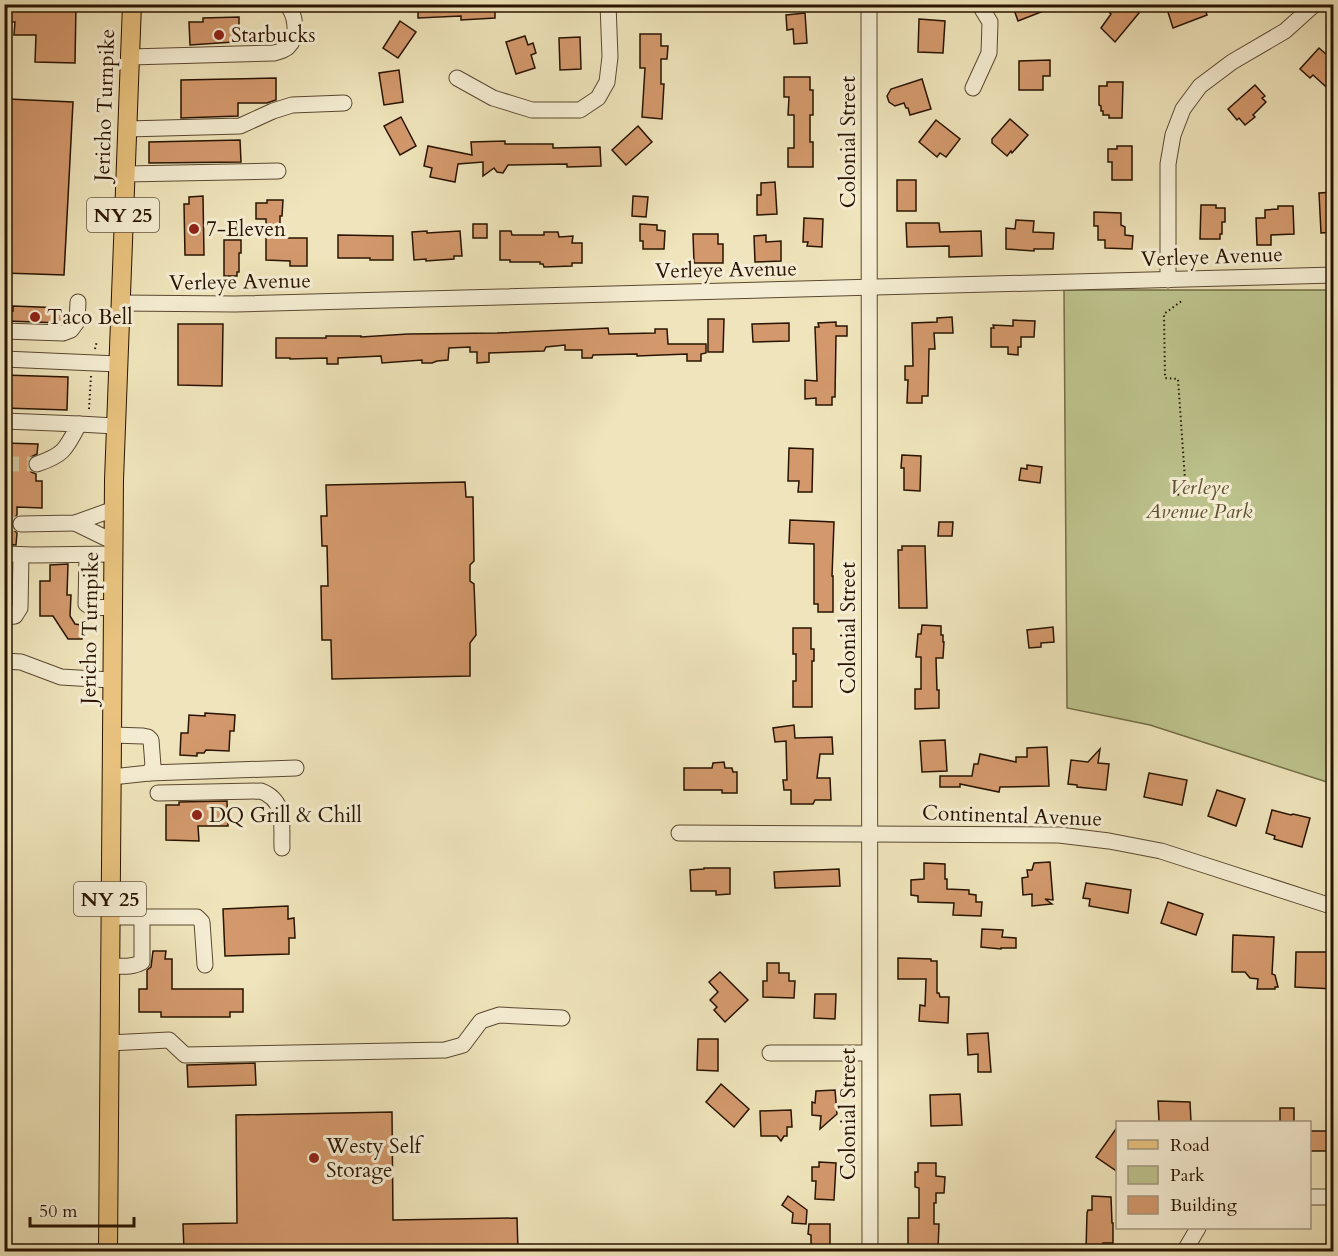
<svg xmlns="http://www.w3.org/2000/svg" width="1338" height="1256" viewBox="0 0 1338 1256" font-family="Cardo,serif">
<rect width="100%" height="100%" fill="#efe4bb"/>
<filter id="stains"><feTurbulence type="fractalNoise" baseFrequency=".00333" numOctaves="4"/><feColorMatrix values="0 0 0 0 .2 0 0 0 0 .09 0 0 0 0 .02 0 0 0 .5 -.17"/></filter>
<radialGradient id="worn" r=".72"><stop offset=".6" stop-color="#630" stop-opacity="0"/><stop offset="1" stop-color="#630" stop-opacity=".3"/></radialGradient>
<!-- green -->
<path fill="#bdc38d" stroke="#736c46" stroke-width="1.5" d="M1064 290H1333V784L1150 725 1067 708Z"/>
<!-- building -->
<g fill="#d3996c" stroke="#291400" stroke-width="1.5">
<path d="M10 4H76L75 63 35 62 36 35H14L15 22H10Z"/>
<path d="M418 4H495V18L461 20V16L418 18Z"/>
<path d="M1012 4H1059V5L1018 21Z"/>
<path d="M1115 4H1129L1139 13 1115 42 1101 28 1111 14 1109 12Z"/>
<path d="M1180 4H1203L1207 15 1173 28 1167 9Z"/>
<path d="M805 13 807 43 794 44 793 29 787 30 786 15Z"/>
<path d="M239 17V30H247L248 41 190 45 189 22H203V18Z"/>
<path d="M919 19 945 21 943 53 918 52Z"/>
<path d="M400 21 416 32 398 58 383 48Z"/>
<path d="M640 34H661V46H668L667 59H661V84H664L662 119 642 117 645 68H640Z"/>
<path d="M525 36 528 45 533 43 536 53 531 55 535 68 516 74 506 42Z"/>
<path d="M580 37 581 69 560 70 559 38Z"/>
<path d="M1319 48 1334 61V94L1313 75 1310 78 1300 69Z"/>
<path d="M1050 60V76H1043V90H1019V61Z"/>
<path d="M399 70 403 102 384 105 379 73Z"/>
<path d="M784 77H810V90H813V115H810V142H813V167H788V148H794V115H788L789 97H784Z"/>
<path d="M276 78V100L267 103H238V116L181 118V80Z"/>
<path d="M922 79 931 109 910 115 908 108H906L904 103 895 106 889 102 887 96 891 89Z"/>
<path d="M1107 82H1123L1122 118H1109V115H1103V111H1101V106L1099 105V86H1107Z"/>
<path d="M1255 85 1265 96 1262 98 1266 102 1253 115 1255 117 1245 125 1239 118 1237 120 1228 109Z"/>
<path d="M8 99 73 102 64 275 4 273V178Z"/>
<path d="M401 117 416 146 400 155 384 126Z"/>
<path d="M1010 119 1028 135 1012 153 1011 151 1007 156 992 143V139Z"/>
<path d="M936 120 960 139 946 157 940 153 937 157 919 142Z"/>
<path d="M638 126 652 142 626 165 612 150Z"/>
<path d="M240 140 241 162 149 163V142Z"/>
<path d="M505 141V144H553V148L600 147 601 166 567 167V164L508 165 503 173 497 172 494 168 483 176V162L458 164 455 182 430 177 432 168 424 166 428 146 472 155 471 142Z"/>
<path d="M1117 146H1132V180H1112V162H1108V149H1117Z"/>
<rect x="897" y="180" width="19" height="31"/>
<path d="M775 182 777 214 757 215V195H761V183Z"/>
<path d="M1334 192V232L1321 233 1319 193Z"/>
<path d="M203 196 204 255H185L184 204H189V197Z"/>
<path d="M633 196 648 197 646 217 632 216Z"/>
<path d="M267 200H283L282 216H280V238H307V266H290V261L266 260V219H256V203H267Z"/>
<path d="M1201 205H1216V208H1225V222H1222V234H1220V239H1200Z"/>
<path d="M1278 206H1293L1294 234 1271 235V245H1257L1256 218H1265V210L1278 209Z"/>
<path d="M1094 212 1121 213V225L1125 227V235L1133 236 1132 249 1105 248V240H1098V226H1094Z"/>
<path d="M804 218 823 219 822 247 807 246 808 242H803Z"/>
<path d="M1016 220 1034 221 1033 232 1054 233 1053 249H1034V251L1006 249V228L1015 229Z"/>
<path d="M906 223H939L940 232 981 231 982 256 949 257V246L907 247Z"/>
<rect x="473" y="224" width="14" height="14"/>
<path d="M640 224 657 225V230L665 231 664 249H643V241H640Z"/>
<path d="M427 231V233L460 231 462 256H454V259L426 261V259L414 260 412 232Z"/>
<path d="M500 231H511L512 235H544V232H558L559 237 573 236 572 243H582V263H572V266L544 267 543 264H540V262H510V260H500Z"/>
<path d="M693 234H718V244H723V263H694Z"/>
<path d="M338 235 393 236V260H370V258H338Z"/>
<path d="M766 235V242L781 241V261L755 262 754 236Z"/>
<path d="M224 240H241V253H239V272H237V276H224Z"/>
<path d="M13 306 63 308 62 323 7 321 8 311H13Z"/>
<path d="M952 317 953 333H934L935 349H929L928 396H922V403H907L908 380H905V366H913L912 323 937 322V318Z"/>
<path d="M708 319H724L723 352H708Z"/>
<path d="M1013 320 1035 321 1034 337H1021V347H1018V355L1008 354V347H991V328H994L993 325 1013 326Z"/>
<path d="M836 322V326H847V336H836L835 397H832V405H816V398L805 399V380L817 381 815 327H819L818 323Z"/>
<path d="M789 323V341L753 342 752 324Z"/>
<path d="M178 324H223L222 386 178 385Z"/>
<path d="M608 328 609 334 655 333V329H667L668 344H706V353L701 354V361H687V354L637 356V354L593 355 592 358H582V350H565V345L546 347 544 351 489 353V362L477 363V352H470V347L449 348 448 360 437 361 432 363H422V360L382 363 381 356 338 358V364H327V358L290 359V358H276V338H326V336H361V337L408 334 497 333Z"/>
<path d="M4 375 68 377 67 410 4 408Z"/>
<path d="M4 443 38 444 37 454 29 458 28 467 31 472 36 474V481H42V508L17 507V515L13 519 11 524 12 528 17 533 16 545 4 544Z"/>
<path d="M789 448 813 449 812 492H798L799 481H788Z"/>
<path d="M902 455 921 456 920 491 904 490V468H901Z"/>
<path d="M1027 465 1042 467 1040 483 1019 480 1021 468 1027 469Z"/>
<path d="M465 482 466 497H473L474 561 470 565V581L474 584 476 635 470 643V676L332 679 331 640H322L321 586H328L327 546H322L321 516H327L326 485Z"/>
<path d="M790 520 834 522 832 576H833V612H818V604H814V544L789 543Z"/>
<path d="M939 522H953L952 536H938Z"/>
<path d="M902 546H925L927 608H899L898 550H902Z"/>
<path d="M68 564 67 595H71L70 616 75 624 81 625V627H83L82 639H68L53 616H40V581H50V565Z"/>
<path d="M922 625 941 626V635H943V642H944L943 658H936L937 690H939V708L915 709V689H921V657H916L918 634H921Z"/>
<path d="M1053 627 1054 642 1041 643V647L1029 648 1027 630Z"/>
<path d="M793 628H811V649H814V661H812V707H793V681H796V654H793Z"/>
<path d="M205 713 235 715 234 731H230L229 751 206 750 204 753H197V756L180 755 181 733H188L189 715 205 716Z"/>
<path d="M794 725 795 738 832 737 833 754H820L817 778H830L831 800H815L813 804H791V790H784L783 780H787L786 741 775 742 773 728Z"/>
<path d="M945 740 947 771 922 772 920 741Z"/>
<path d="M1047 747 1049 786 1000 787 999 792 960 784V787H940V776H972L974 764H978L980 754 1016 762V757H1027V748Z"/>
<path d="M1100 749 1098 763 1109 764 1106 790 1077 787V785L1068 784 1071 760 1088 762Z"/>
<path d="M724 762 725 768H732L733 772H737V793H722V790H684V768H712L713 763Z"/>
<path d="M1149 773 1187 780 1182 805 1144 797Z"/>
<path d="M1217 790 1245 799 1236 826 1208 816Z"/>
<path d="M227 801 228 826H198L199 841 166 840V805H179V802Z"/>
<path d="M1272 810 1291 815 1293 814 1310 818 1302 847 1274 839 1275 836 1266 833Z"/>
<path d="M1050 862 1053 900 1045 899 1052 904 1032 906V894L1023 895 1022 878 1028 877 1027 870H1032L1034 863Z"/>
<path d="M924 863 945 864V879H947V889L969 890V894L976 895V902H982L981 916 953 915 954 903 918 902V896L911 895V880L924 879Z"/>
<path d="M704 868H730V894L716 895V891H691L690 870 704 869Z"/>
<path d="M839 869 840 886 775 888 774 872Z"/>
<path d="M1086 883 1131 890 1128 913 1089 906 1090 899 1083 898Z"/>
<path d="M1168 902 1203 914 1196 935 1161 923Z"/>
<path d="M288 906V919L294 918 295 938H289V954L225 956 223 909Z"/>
<path d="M982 929 1003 930 1002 937 1016 938V948H1001V949L981 947Z"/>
<path d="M1233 935 1274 937 1272 974 1275 975 1278 987H1275V989H1257L1258 979 1250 978 1245 972H1232Z"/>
<path d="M153 951H166L165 959H172V989H243V1012H230V1017H161V1012H139V989H147V970L151 967Z"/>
<path d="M1296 952H1334V989L1295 987Z"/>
<path d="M898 958 931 959V961H937V993H939L940 997H949L948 1023 919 1021 920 1005 925 1006 926 979H898Z"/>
<path d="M767 963H779V973H789V981H795L794 998 763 997V981H767Z"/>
<path d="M720 972 748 1000 725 1022 714 1010 717 1007 710 1000 718 992 709 982Z"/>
<path d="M815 994H836L835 1019 814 1018Z"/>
<path d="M988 1033 991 1072H978V1054L968 1055 967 1034Z"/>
<path d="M698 1039H718V1071L697 1070Z"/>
<path d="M255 1063 256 1085 188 1087 187 1065Z"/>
<path d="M721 1084 749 1109 734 1127 706 1102Z"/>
<path d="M835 1090 837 1114 820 1129 821 1116 812 1115V1102L815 1103 816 1091Z"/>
<path d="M960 1094 962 1125 931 1126 930 1095Z"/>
<path d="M1158 1101 1190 1102 1191 1122H1159Z"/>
<rect x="1280" y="1108" width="14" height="14"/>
<path d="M791 1110 792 1127H787V1136H784L781 1141 777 1136H761L760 1111Z"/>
<path d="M392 1112 393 1220 517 1218 518 1251H184L183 1224 237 1223 236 1115Z"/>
<path d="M1118 1126V1172L1096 1157Z"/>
<path d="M1310 1131H1328L1329 1151H1310Z"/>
<path d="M819 1162 836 1163 834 1200 815 1199 816 1181H812V1167H819Z"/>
<path d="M918 1163H936V1176L945 1177 944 1193H936V1203H934V1224H939L938 1249H933V1251H913V1245H908V1218H919V1188L915 1187V1172H918Z"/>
<path d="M788 1196 807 1210 806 1224 792 1223 793 1213 782 1205Z"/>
<path d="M1092 1196 1111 1197 1112 1223H1113V1243H1103V1251H1086L1087 1213 1088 1210H1092Z"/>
<path d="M809 1224H830V1251H811V1235L808 1234Z"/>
</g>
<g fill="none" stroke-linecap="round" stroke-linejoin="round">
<!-- minor-tunnel -->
<g stroke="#d1c59f" stroke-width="15" stroke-dasharray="15 8" stroke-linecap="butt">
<path d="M4 464H37"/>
<path d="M4 523 21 524"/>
</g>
<!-- minor casing -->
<g stroke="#5a482f" stroke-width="17">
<g id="minor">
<path d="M869 4 870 1252"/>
<path d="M130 57 274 53C278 52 285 50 288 47 299 36 296 14 286 4"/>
<path d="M457 78 493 98 532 110H580L598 98 607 82 610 57 608 4"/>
<path d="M973 88 989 53 990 22 979 4"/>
<path d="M127 129 240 126 273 111 292 105 344 103"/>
<path d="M125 174 278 171"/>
<path d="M1168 280V164L1173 135 1183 109 1200 86 1232 62 1285 31 1315 4"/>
<path d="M120 303 235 304 1334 275"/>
<path d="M4 331 63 333 71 330 77 322 78 302"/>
<path d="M4 359 118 364"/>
<path d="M4 421 79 424C66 449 64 455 37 464"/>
<path d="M79 424 115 426"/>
<path d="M75 523 114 542"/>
<path d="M21 524 75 523 114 509"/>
<path d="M4 554 33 555 114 554"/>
<path d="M87 555 86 604 92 608 113 607"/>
<path d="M4 617 15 616 20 608 21 555"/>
<path d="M4 661 21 662 61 677 111 680"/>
<path d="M112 735 143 736 148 737 151 740 153 766 149 773"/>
<path d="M112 777 149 773 296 768"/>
<path d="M158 793 261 791C287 801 281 825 282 848"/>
<path d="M679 833 1059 835 1109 841 1161 851 1334 907"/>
<path d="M142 917H197L202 922 205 965"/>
<path d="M110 966C121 966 132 968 142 962V917H110"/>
<path d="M109 1043 169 1040 185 1055 445 1050 463 1045 481 1021 499 1015 562 1018"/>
<path d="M770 1053H869"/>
<path d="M1310 1197H1334"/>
<path d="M1184 1252 1198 1228"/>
</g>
</g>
<!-- major casing -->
<g stroke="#291400" stroke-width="20">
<path id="major" d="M108 1252 114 480 132 4"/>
</g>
<!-- path -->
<g stroke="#291400" stroke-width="2" stroke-dasharray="1.5 3" stroke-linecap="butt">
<path d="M95 349 97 341"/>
<path d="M89 409 91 376"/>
<path d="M1173 495 1186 494 1178 379 1165 378 1164 314 1183 300"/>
</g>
<!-- minor -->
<use href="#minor" stroke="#f5edd3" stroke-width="15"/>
<!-- major -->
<use href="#major" stroke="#e8c27e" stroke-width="18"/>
</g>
<!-- markers -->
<g fill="#8f2418" stroke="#f5edd3" stroke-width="2">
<circle cx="219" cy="35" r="6"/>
<circle cx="194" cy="229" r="6"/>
<circle cx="35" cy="317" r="6"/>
<circle cx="197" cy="815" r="6"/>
<circle cx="314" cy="1158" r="6"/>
</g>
<g text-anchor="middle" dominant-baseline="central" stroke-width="6" stroke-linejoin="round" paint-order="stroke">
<!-- shield labels -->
<g fill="#f5edd3" stroke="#66553f" stroke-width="1.5">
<rect x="87" y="198" width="72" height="34" rx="4.5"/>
<rect x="74" y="882" width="72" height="34" rx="4.5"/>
</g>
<g font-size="20" font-weight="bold" fill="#291400">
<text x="123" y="215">NY 25</text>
<text x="110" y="899">NY 25</text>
</g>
<!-- poi labels -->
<g font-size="21" fill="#291400" stroke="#f5edd3" text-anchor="start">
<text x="231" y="35">Starbucks</text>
<text x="206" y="229">7-Eleven</text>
<text x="47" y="317">Taco Bell</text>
<text x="209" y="815">DQ Grill &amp; Chill</text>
<text x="326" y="1146">Westy Self<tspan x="326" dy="24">Storage</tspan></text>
</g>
<!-- street labels -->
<g font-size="21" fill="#291400" stroke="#f5edd3">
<text transform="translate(105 105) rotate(-88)">Jericho Turnpike</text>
<text transform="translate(848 142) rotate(-90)">Colonial Street</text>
<text transform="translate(1212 257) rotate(-2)">Verleye Avenue</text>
<text transform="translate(726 270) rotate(-1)">Verleye Avenue</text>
<text transform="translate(240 282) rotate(-1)">Verleye Avenue</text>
<text transform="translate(90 628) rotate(-89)">Jericho Turnpike</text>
<text transform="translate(848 628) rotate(-90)">Colonial Street</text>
<text transform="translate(1012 816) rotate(2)">Continental Avenue</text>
<text transform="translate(848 1114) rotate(-90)">Colonial Street</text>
</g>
<!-- park labels -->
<g font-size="21" font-style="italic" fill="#5d5131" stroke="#f5edd3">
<text x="1199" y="487">Verleye<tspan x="1199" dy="24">Avenue Park</tspan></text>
</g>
</g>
<!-- margin -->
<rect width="1338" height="1256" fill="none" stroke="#efe4bb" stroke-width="24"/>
<rect x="6" y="6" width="1326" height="1244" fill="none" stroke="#291400" stroke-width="3"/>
<rect x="12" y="12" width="1314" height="1232" fill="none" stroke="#291400" stroke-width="1.5"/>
<!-- legend -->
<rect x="1116" y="1121" width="195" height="108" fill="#f5edd3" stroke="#a3967f" stroke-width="1.5"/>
<rect x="1128" y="1140" width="30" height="9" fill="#e8c27e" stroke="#a3967f" stroke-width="1.5"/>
<text x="1170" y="1151" font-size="18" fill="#291400">Road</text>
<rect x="1128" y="1166" width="30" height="18" fill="#bdc38d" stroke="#a3967f" stroke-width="1.5"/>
<text x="1170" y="1181" font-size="18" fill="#291400">Park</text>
<rect x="1128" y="1196" width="30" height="18" fill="#d3996c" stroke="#a3967f" stroke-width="1.5"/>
<text x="1170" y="1211" font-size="18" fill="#291400">Building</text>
<!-- scale -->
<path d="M30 1217v9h104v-9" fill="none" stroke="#291400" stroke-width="3"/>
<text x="39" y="1217" font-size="18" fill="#291400" stroke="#f5edd3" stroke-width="4.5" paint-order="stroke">50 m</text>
<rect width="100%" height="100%" filter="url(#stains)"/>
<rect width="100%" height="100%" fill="url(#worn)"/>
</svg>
